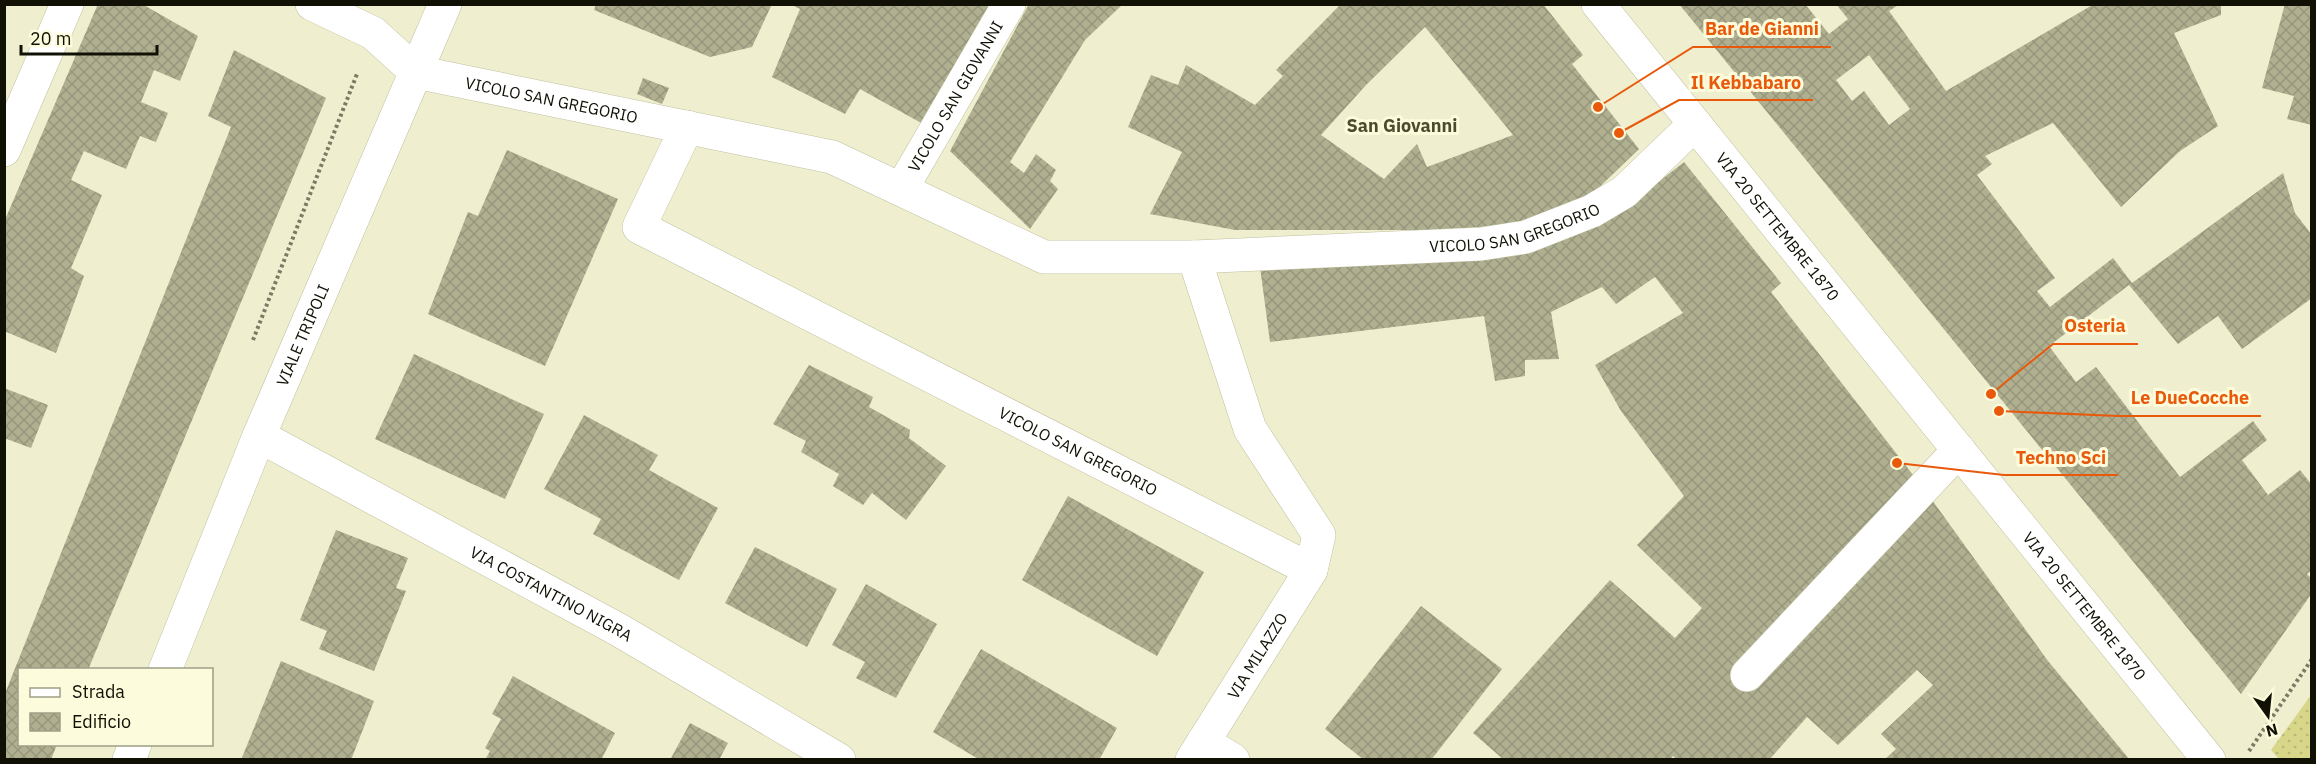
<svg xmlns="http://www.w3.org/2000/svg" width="2316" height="764" viewBox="0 0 2316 764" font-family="'IBM Plex Sans',sans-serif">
<defs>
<pattern id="park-dots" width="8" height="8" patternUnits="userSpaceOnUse" patternTransform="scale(1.5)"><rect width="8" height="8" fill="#d8d689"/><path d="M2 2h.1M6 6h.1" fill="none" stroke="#b8b775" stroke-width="1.8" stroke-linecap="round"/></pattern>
<pattern id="building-cross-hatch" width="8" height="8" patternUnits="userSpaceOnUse" patternTransform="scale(1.5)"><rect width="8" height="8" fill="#b0b091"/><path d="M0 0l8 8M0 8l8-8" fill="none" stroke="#96967c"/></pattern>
</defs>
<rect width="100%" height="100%" fill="#efefcf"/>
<!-- park -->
<path fill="url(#park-dots)" d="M2311 695V759H2279L2271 750Z"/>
<!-- building -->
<g fill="url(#building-cross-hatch)" fill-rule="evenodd">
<path d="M98 4H142L198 36 180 81 154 70 141 102 168 113 156 142 140 136 126 169 84 151 71 180 102 195 71 268 84 276 56 353 4 331V222Z"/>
<path d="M596 4H772L752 47 710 57 594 10Z"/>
<path d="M790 4H995L923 124 860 89 845 114 772 77 800 9Z"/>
<path d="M1029 4H1123L1085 40 1010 162 1024 173 1036 154 1056 170 1050 181 1058 189 1030 229 950 151Z"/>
<path d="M1341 4H1543L1583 55 1572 64 1639 149 1587 199 1519 224 1443 230H1235L1150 214 1182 152 1128 127 1151 75 1178 85 1186 65 1255 105 1283 76 1276 70ZM1425 27 1513 135 1427 167 1417 144 1384 179 1321 135 1366 85Z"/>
<path d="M1679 4H1805L1829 34 1848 19 1836 4H1900L1889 11 1946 91 2094 4H2221V15L2174 33 2218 126 2180 151 2121 207 2053 123 1985 156 1992 164 1977 175 2055 278 2037 291 2050 307 2113 258 2132 283 2283 173 2295 213 2312 235V298L2242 349 2218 316 2178 344 2129 285 2049 346 2076 382 2096 367 2180 477 2253 421 2267 440 2242 460 2268 495 2300 470 2312 485V570L2307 574 2312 579V593L2241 694ZM1869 55 1910 109 1889 125 1864 91 1852 101 1836 80Z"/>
<path d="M2285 4H2312V125L2287 119 2294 96 2262 88Z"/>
<path d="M234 50 326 98 88 670H20V744H57L51 760H4V696L231 127 208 116Z"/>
<path d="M643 78 669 88 662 104 637 94Z"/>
<path d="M507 150 618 199 545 366 428 314 468 212 478 216Z"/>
<path d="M1684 162 1781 283 1771 292 1927 493 2048 661 2130 760H1884L1896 749 1881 734 1933 685 1917 670 1838 745 1807 717 1769 760H1677L1673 756 1670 760H1504L1473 733 1610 580 1675 638 1702 608 1637 545 1684 496 1621 411 1595 365 1683 313 1655 277 1616 304 1602 287 1551 312 1559 359 1525 360V376L1495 381 1484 316 1270 342 1260 267 1615 216Z"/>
<path d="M414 354 544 414 505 499 375 439Z"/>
<path d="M809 365 873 397 869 407 910 430 909 438 946 466 906 520 872 493 863 505 833 486 839 474 801 452 806 441 773 424Z"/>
<path d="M4 388 48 405 31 448 4 438Z"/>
<path d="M584 415 658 455 649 470 718 508 679 580 593 534 601 519 544 489Z"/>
<path d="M1068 496 1204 572 1157 656 1022 580Z"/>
<path d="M336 530 408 558 396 588 406 591 374 671 319 649 327 631 300 620Z"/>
<path d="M755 547 837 589 807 647 725 603Z"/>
<path d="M866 584 937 624 896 698 856 678 865 662 832 645Z"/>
<path d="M1421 606 1502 669 1431 760H1364L1325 729Z"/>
<path d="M981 649 1117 728 1099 760H980L933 732Z"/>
<path d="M281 661 374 701 351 760H241Z"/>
<path d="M513 676 615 733 601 760H485L490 751 485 748 501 719 492 714Z"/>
<path d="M690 723 728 743 719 760H670Z"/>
</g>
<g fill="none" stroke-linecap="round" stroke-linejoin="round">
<!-- minor casing -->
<g stroke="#c1c0a1" stroke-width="34">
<g id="minor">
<path id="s1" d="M312 4 373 33 416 72 832 157 1044 257H1194L1481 244 1526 237 1592 211 1624 192 1695 124"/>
<path id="s2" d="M1598 4 2209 760"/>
<path id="s3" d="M687 127 639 227 1311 570"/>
<path d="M4 150 67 4"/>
<path id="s4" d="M902 188 1009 4"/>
<path id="s5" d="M259 436 619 630 839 760"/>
<path id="s6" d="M165 670 259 436 445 4"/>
<path d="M1747 675 1959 450"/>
<path d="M1203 742 1233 760"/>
<path d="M129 760 135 744"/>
<path id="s7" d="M1192 760 1311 570 1319 535 1250 429 1194 257"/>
</g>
</g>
<!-- path -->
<g stroke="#7a7a65" stroke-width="4" stroke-dasharray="3 3" stroke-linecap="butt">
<path d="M253 340 357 74"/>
<path d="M2249 751 2312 659"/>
</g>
<!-- minor -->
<use href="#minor" stroke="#fff" stroke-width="33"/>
</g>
<g text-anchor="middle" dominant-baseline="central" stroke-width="6" stroke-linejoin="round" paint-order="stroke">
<!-- street labels -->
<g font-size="16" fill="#101005" stroke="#fcfcdc">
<text stroke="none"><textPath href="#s4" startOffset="106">VICOLO SAN GIOVANNI</textPath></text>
<text stroke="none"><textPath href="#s1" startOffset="264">VICOLO SAN GREGORIO</textPath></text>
<text stroke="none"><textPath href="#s1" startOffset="1258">VICOLO SAN GREGORIO</textPath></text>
<text stroke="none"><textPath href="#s2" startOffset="286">VIA 20 SETTEMBRE 1870</textPath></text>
<text stroke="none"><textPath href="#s6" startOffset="362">VIALE TRIPOLI</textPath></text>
<text stroke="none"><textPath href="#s3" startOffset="604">VICOLO SAN GREGORIO</textPath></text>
<text stroke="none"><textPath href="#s5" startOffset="332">VIA COSTANTINO NIGRA</textPath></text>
<text stroke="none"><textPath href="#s2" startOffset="774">VIA 20 SETTEMBRE 1870</textPath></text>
<text stroke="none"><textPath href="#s7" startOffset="123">VIA MILAZZO</textPath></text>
</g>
<!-- neighbourhood labels -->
<g font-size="18" font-weight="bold" fill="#4c4b30" stroke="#fcfcdc">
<text x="1402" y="125">San Giovanni</text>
</g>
</g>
<!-- callouts -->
<path fill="none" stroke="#e8590c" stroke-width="2" d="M1598 107L1693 47H1831M1619 133L1679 100H1813M1991 394L2053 344H2138M1999 411L2119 416H2261M1897 463L2004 475H2118"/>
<g fill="#e8590c" stroke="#fcfcdc" stroke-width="2">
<circle cx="1598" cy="107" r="6"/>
<circle cx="1619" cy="133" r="6"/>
<circle cx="1991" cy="394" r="6"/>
<circle cx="1999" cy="411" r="6"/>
<circle cx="1897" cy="463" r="6"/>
</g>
<g font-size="18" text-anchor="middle" font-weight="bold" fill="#e8590c" stroke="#fcfcdc" stroke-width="6" stroke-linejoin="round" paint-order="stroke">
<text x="1762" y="35">Bar de Gianni</text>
<text x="1746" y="89">Il Kebbabaro</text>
<text x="2095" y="332">Osteria</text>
<text x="2190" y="404">Le DueCocche</text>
<text x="2061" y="464">Techno Sci</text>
</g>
<!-- border -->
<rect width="2316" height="764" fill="none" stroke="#101005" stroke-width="12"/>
<!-- legend -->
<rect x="18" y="668" width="195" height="78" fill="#fcfcdc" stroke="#9e9e86" stroke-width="1.5"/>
<rect x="30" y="688" width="30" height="9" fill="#ffffff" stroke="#9e9e86" stroke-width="1.5"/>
<text x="72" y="698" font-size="18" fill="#101005">Strada</text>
<rect x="30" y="713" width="30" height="18" fill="url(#building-cross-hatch)" stroke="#9e9e86" stroke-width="1.5"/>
<text x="72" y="728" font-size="18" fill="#101005">Edificio</text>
<!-- north arrow -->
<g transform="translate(2268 716) rotate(165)" stroke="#fcfcdc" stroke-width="4.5" paint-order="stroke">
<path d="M0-4.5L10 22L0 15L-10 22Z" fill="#101005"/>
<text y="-9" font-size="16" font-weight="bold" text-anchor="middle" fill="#101005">N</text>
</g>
<!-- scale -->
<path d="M21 45v9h136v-9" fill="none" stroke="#101005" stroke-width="3"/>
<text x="30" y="45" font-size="18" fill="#101005" stroke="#fcfcdc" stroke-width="4.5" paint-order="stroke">20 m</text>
</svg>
